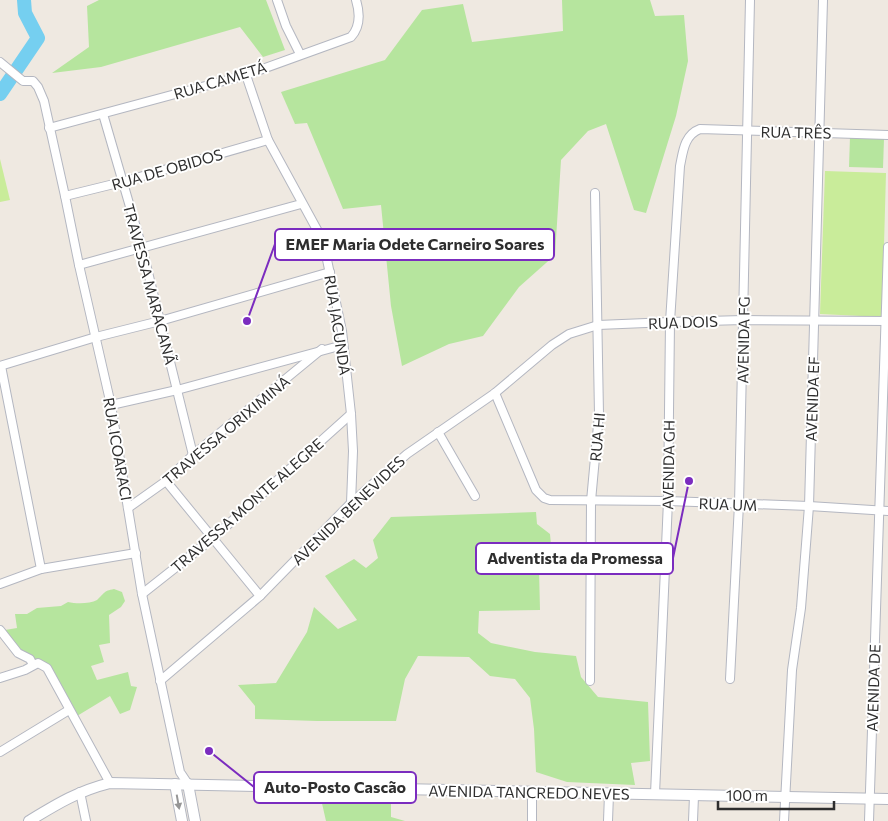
<svg xmlns="http://www.w3.org/2000/svg" width="888" height="821" viewBox="0 0 888 821" font-family="Commissioner,sans-serif">
<rect width="100%" height="100%" fill="#efe9e1"/>
<!-- green -->
<g fill="#b6e59e">
<path d="M99 0H266L285 50 263 57 240 27 101 67 52 73 89 47 87 6Z"/>
<path d="M562 0H650L655 16 684 15 688 61 676 116 646 213 634 210 606 124 588 131 561 160 555 255 519 287 483 336 449 344 402 366 391 306 381 205 343 209 307 123 295 124 281 92 385 60 422 10 463 4 472 42 563 31Z"/>
<path d="M850 137 884 139 883 168 849 167Z"/>
<path d="M536 512 537 524 550 534 552 555 541 557 539 569 540 610 479 611 478 633 491 643 535 652 576 656 581 677 598 697 648 702 650 761 631 763 635 785 567 782 536 772 534 729 530 698 515 679 490 676 469 657 418 656 405 679 396 721H317L255 719V706L238 685 276 683 307 632 314 607 338 629 357 620 325 576 354 559 366 568 378 558 373 540 391 517Z"/>
<path d="M114 589 122 592 125 601 121 607 109 615 110 643 99 645 104 662 91 666 97 680 128 672 131 686 137 687 130 710 120 714 110 696 77 716 46 664 23 653 5 630 17 628 15 614H27L37 608 61 606 68 602C76 604 90 604 97 600 105 593 103 591 114 589Z"/>
<path d="M321 799 391 802V817L405 821H326Z"/>
</g>
<!-- pitch -->
<g fill="#c9ec9a">
<path d="M0 159 10 200 0 202Z"/>
<path d="M825 171 886 173 882 317 820 314Z"/>
</g>
<g fill="none" stroke-linecap="round" stroke-linejoin="round">
<!-- river -->
<path stroke="#75cff0" stroke-width="14" d="M0 94 38 38 25 13 24 0"/>
<!-- minor casing -->
<g stroke="#b4b7c1" stroke-width="10">
<g id="minor">
<path d="M277 0 286 26 300 54"/>
<path d="M0 62 23 81H33L38 87 44 101 65 196 79 265 111 405 142 594 180 772 188 784"/>
<path d="M246 75 268 140 321 237 326 255 342 331 351 414 353 451 351 503"/>
<path d="M103 114 142 248 193 455"/>
<path d="M49 128 246 75 351 37C361 26 360 13 356 0"/>
<path d="M65 196 122 182 268 140"/>
<path d="M79 265 301 204"/>
<path d="M0 366 96 337 160 321 330 272"/>
<path d="M1 366 41 569"/>
<path d="M495 393 536 490 544 498 550 500 668 501 809 506 888 511"/>
<path d="M111 405 177 390 343 345"/>
<path d="M438 432 475 496"/>
<path d="M166 481 260 596"/>
<path d="M128 508 166 481 193 455 322 349"/>
<path d="M0 584 41 569 136 553"/>
<path d="M142 594 213 538 351 414"/>
<path d="M0 630 18 653 30 659 33 665"/>
<path d="M0 678 25 670 38 663 47 668 110 783"/>
<path d="M730 679 739 504 750 0"/>
<path d="M160 681 260 596 351 503 407 454 495 393 552 345 569 334 598 325 670 322 743 320 888 321"/>
<path d="M590 681 591 501 599 414 595 193"/>
<path d="M0 752 69 710"/>
<path d="M80 792 86 821"/>
<path d="M655 794 668 501 670 322 680 166C683 152 684 135 700 129L888 135"/>
<path d="M532 821V791"/>
<path d="M608 821 609 794"/>
<path d="M693 821 694 796"/>
<path d="M784 821 792 670 801 608 809 506 823 0"/>
<path d="M869 821 888 247"/>
</g>
</g>
<!-- tertiary casing -->
<g stroke="#b4b7c1" stroke-width="12">
<g id="tertiary">
<path d="M175 784 182 821"/>
<path d="M188 784 195 821"/>
<path d="M29 821C57 804 78 791 110 783L888 799"/>
</g>
</g>
<!-- minor -->
<use href="#minor" stroke="#fff" stroke-width="8"/>
<!-- tertiary -->
<use href="#tertiary" stroke="#fff" stroke-width="10"/>
</g>
<!-- one-way arrows -->
<defs><path id="oneway-solid" d="M-6-.8H1V-3.2L6.5 0L1 3.2V.8H-6Z" transform="scale(1.25)"/></defs>
<use fill="#969696" href="#oneway-solid" transform="translate(178 802) rotate(80)"/>
<g text-anchor="middle" dominant-baseline="central" stroke-width="4" stroke-linejoin="round" paint-order="stroke">
<!-- street labels -->
<g font-size="15" fill="#2e2e2e" stroke="#fff">
<text transform="translate(220 80) rotate(-17)">RUA CAMETÁ</text>
<text transform="translate(796 132) rotate(1)">RUA TRÊS</text>
<text transform="translate(167 169) rotate(-16)">RUA DE OBIDOS</text>
<text transform="translate(150 284) rotate(75)">TRAVESSA MARACANÃ</text>
<text transform="translate(683 322) rotate(-2)">RUA DOIS</text>
<text transform="translate(338 325) rotate(81)">RUA JACUNDÁ</text>
<text transform="translate(743 340) rotate(-89)">AVENIDA FG</text>
<text transform="translate(812 399) rotate(-88)">AVENIDA EF</text>
<text transform="translate(226 430) rotate(-40)">TRAVESSA ORIXIMINÁ</text>
<text transform="translate(597 437) rotate(-85)">RUA HI</text>
<text transform="translate(118 449) rotate(80)">RUA ICOARACI</text>
<text transform="translate(668 465) rotate(-89)">AVENIDA GH</text>
<text transform="translate(728 504) rotate(2)">RUA UM</text>
<text transform="translate(247 505) rotate(-41)">TRAVESSA MONTE ALEGRE</text>
<text transform="translate(348 510) rotate(-44)">AVENIDA BENEVIDES</text>
<text transform="translate(873 688) rotate(-88)">AVENIDA DE</text>
<text transform="translate(529 792) rotate(1)">AVENIDA TANCREDO NEVES</text>
</g>
</g>
<!-- callouts -->
<path fill="none" stroke="#7b2cbf" stroke-width="2" d="M247 321L275 244M689 481L673 558M209 751L254 787"/>
<g fill="#7b2cbf" stroke="#fff" stroke-width="2">
<circle cx="247" cy="321" r="5"/>
<circle cx="689" cy="481" r="5"/>
<circle cx="209" cy="751" r="5"/>
</g>
<g fill="#fff" stroke="#7b2cbf" stroke-width="2">
<rect x="275" y="229" width="279" height="31" rx="5"/>
<rect x="476" y="543" width="197" height="31" rx="5"/>
<rect x="254" y="772" width="162" height="31" rx="5"/>
</g>
<g font-size="16" text-anchor="middle" font-weight="bold" fill="#2e2e2e">
<text x="415" y="250">EMEF Maria Odete Carneiro Soares</text>
<text x="575" y="564">Adventista da Promessa</text>
<text x="335" y="793">Auto-Posto Cascão</text>
</g>
<!-- scale -->
<path d="M718 801v8h116v-8" fill="none" stroke="#2e2e2e" stroke-width="2.5"/>
<text x="726" y="801" font-size="15" fill="#2e2e2e" stroke="#ffffff" stroke-width="4" paint-order="stroke">100 m</text>
</svg>
